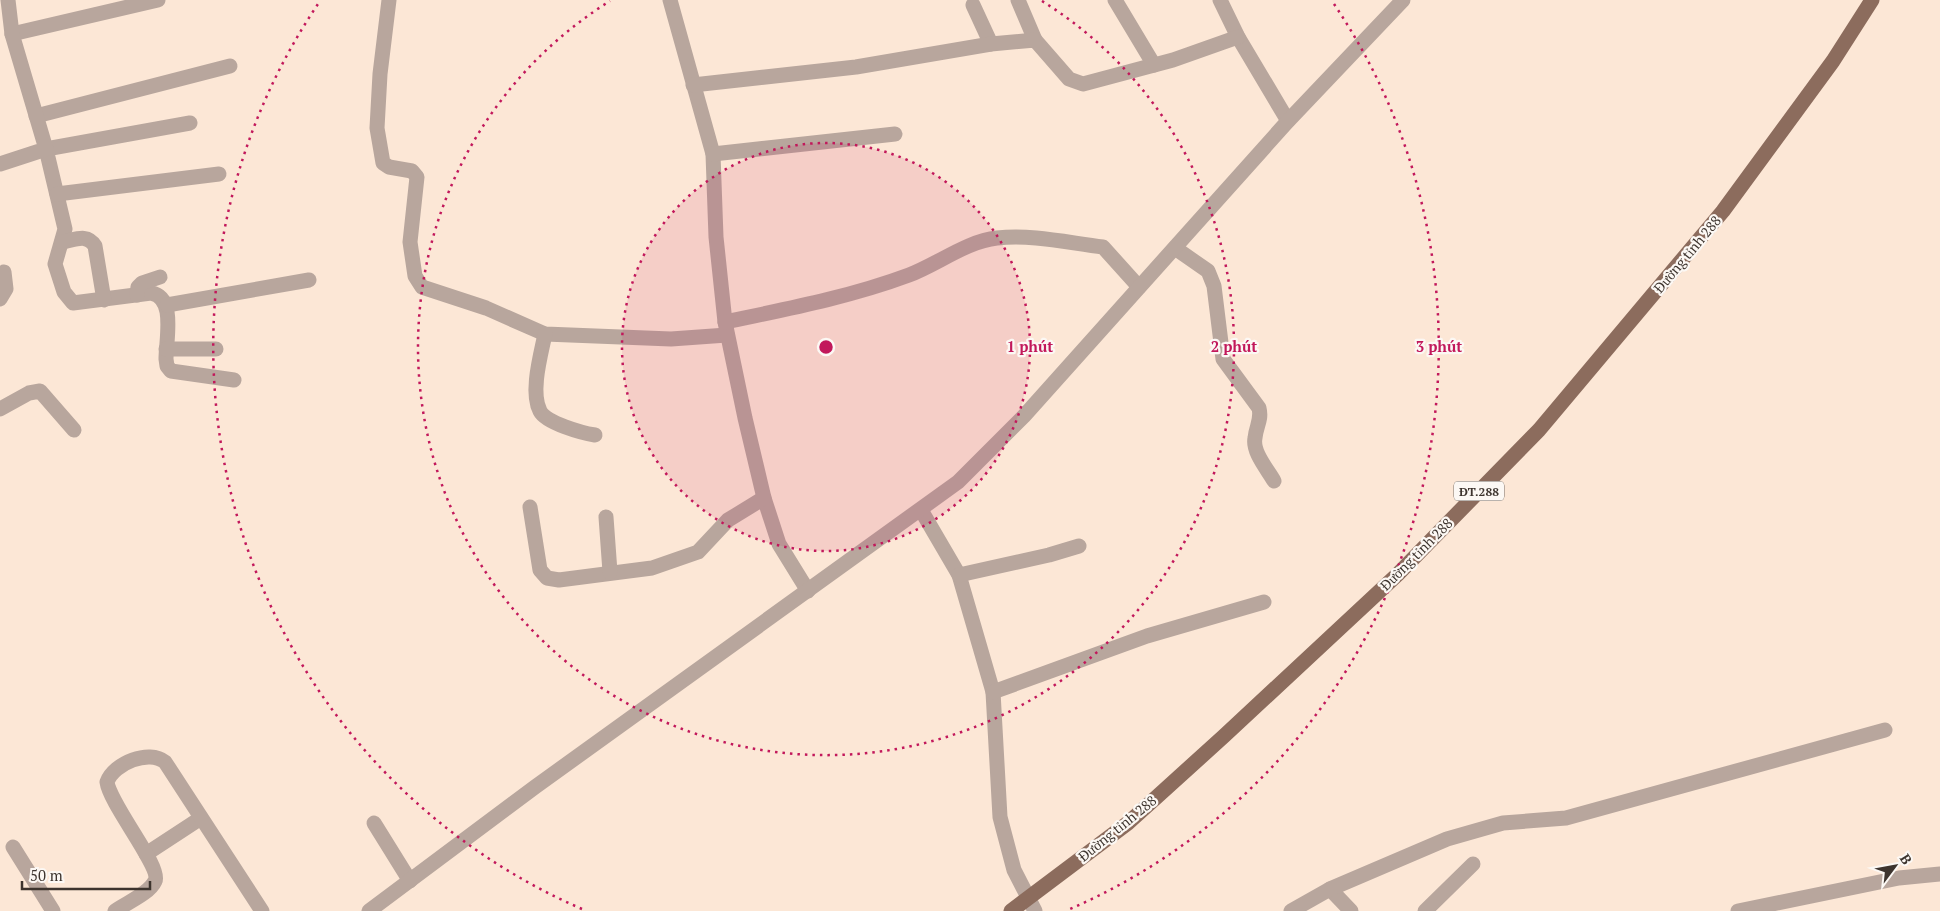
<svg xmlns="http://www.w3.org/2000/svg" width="1940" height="911" viewBox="0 0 1940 911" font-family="'PT Serif',serif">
<rect width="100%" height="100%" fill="#fce7d6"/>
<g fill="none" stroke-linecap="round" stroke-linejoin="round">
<!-- minor -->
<g stroke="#b8a69d" stroke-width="15">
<path d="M389 0 380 74 377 128 383 163 389 167 412 171 417 177 410 242 415 276 422 287 486 308 545 334 671 339 727 335"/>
<path d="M670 0 713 154 716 237 725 322 745 418 764 498 779 544 808 591"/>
<path d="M1018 0 1035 40"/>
<path d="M1115 0 1154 65"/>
<path d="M1220 0 1238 37 1288 121"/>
<path d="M973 5 991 44"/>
<path d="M12 34 158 0"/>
<path d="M693 85 856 67 991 44 1035 40 1069 79 1083 84 1173 60 1238 37"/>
<path d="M36 116 230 66"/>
<path d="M190 123 46 149 65 229 55 264 64 292 73 303 151 293C176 297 166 339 166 359L167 366 171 371 234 380"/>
<path d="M713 154 895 134"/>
<path d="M0 164 46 149 12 34 8 0"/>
<path d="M57 194 219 174"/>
<path d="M62 242C75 240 87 233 95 246L104 300"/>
<path d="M1175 248 1208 271 1214 286 1223 359 1259 408C1262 420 1256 426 1255 438 1252 452 1268 470 1274 481"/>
<path d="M137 295 138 287 142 283 160 277"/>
<path d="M0 299 6 289 4 272"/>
<path d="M167 305 309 280"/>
<path d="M725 322C787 309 850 297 909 275 938 264 967 241 997 238 1032 234 1069 243 1103 247L1139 287"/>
<path d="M545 334C541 354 530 392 540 411 546 423 582 433 595 435"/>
<path d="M166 349H216"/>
<path d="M0 409 29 393 40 391 74 430"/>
<path d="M530 507 540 570 547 578 559 580 652 568 698 552 728 520 764 498"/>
<path d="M921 510 959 575 993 692 1000 817 1014 870 1035 911"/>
<path d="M606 517 610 572"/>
<path d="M959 575 1049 555 1079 546"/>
<path d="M993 692 1147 636 1264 602"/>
<path d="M374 823 410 881"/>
<path d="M13 847 53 911"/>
<path d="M146 854 201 818"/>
<path d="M1330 889 1351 911"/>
<path d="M115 911C126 903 149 894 155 881 162 867 110 805 107 782 114 763 149 749 165 762L262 911"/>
<path d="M369 911 535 787 958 482 1024 416 1288 121 1403 0"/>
<path d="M1291 911 1330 889 1447 839 1503 823 1566 818 1885 730"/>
<path d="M1425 911 1473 864"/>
<path d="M1738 911 1899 878 1940 874"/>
</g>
<!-- major -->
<path stroke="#8c6c5d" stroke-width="15" d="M1011 911 1128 823 1224 736 1398 574 1539 430 1723 211 1833 61 1872 0"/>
</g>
<!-- distance rings -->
<circle cx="826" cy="347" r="204" fill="#c2185b" fill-opacity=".12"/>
<g fill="none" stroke="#c2185b" stroke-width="2.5" stroke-dasharray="2.5 5">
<circle cx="826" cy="347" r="204"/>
<path d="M1042 1A408 408 0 1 1 610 1"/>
<path d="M582 909A613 613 0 0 1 318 4M1334 4A613 613 0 0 1 1070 909"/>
</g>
<g text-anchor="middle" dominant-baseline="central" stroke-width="4.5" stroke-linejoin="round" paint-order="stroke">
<!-- shield labels -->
<rect fill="#fcf8f4" stroke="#766f69" stroke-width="1" x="1454" y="481.5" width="50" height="19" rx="4"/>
<g font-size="12" font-weight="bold" fill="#3d342e">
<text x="1479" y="491">ĐT.288</text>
</g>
<!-- street labels -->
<g font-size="14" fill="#3d342e" stroke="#fcf8f4">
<text transform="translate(1687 254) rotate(-50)">Đường tỉnh 288</text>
<text transform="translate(1416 554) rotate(-45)">Đường tỉnh 288</text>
<text transform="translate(1117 828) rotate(-39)">Đường tỉnh 288</text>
</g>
</g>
<circle cx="826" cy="347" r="8" fill="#c2185b" stroke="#fcf8f4" stroke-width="2.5"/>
<g font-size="15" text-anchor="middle" font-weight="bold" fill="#c2185b" stroke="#fcf8f4" stroke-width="4.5" stroke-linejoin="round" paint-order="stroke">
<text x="1030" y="352">1 phút</text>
<text x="1234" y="352">2 phút</text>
<text x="1439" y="352">3 phút</text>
</g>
<!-- north arrow -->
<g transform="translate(1895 866) rotate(58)" stroke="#fcf8f4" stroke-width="4" paint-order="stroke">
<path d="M0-4L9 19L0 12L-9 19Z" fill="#3d342e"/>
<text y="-8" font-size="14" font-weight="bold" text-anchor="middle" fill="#3d342e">B</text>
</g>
<!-- scale -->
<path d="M22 881v8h128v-8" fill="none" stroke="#3d342e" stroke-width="2.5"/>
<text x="30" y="881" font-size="15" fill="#3d342e" stroke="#fcf8f4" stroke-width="4" paint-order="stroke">50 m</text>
</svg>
